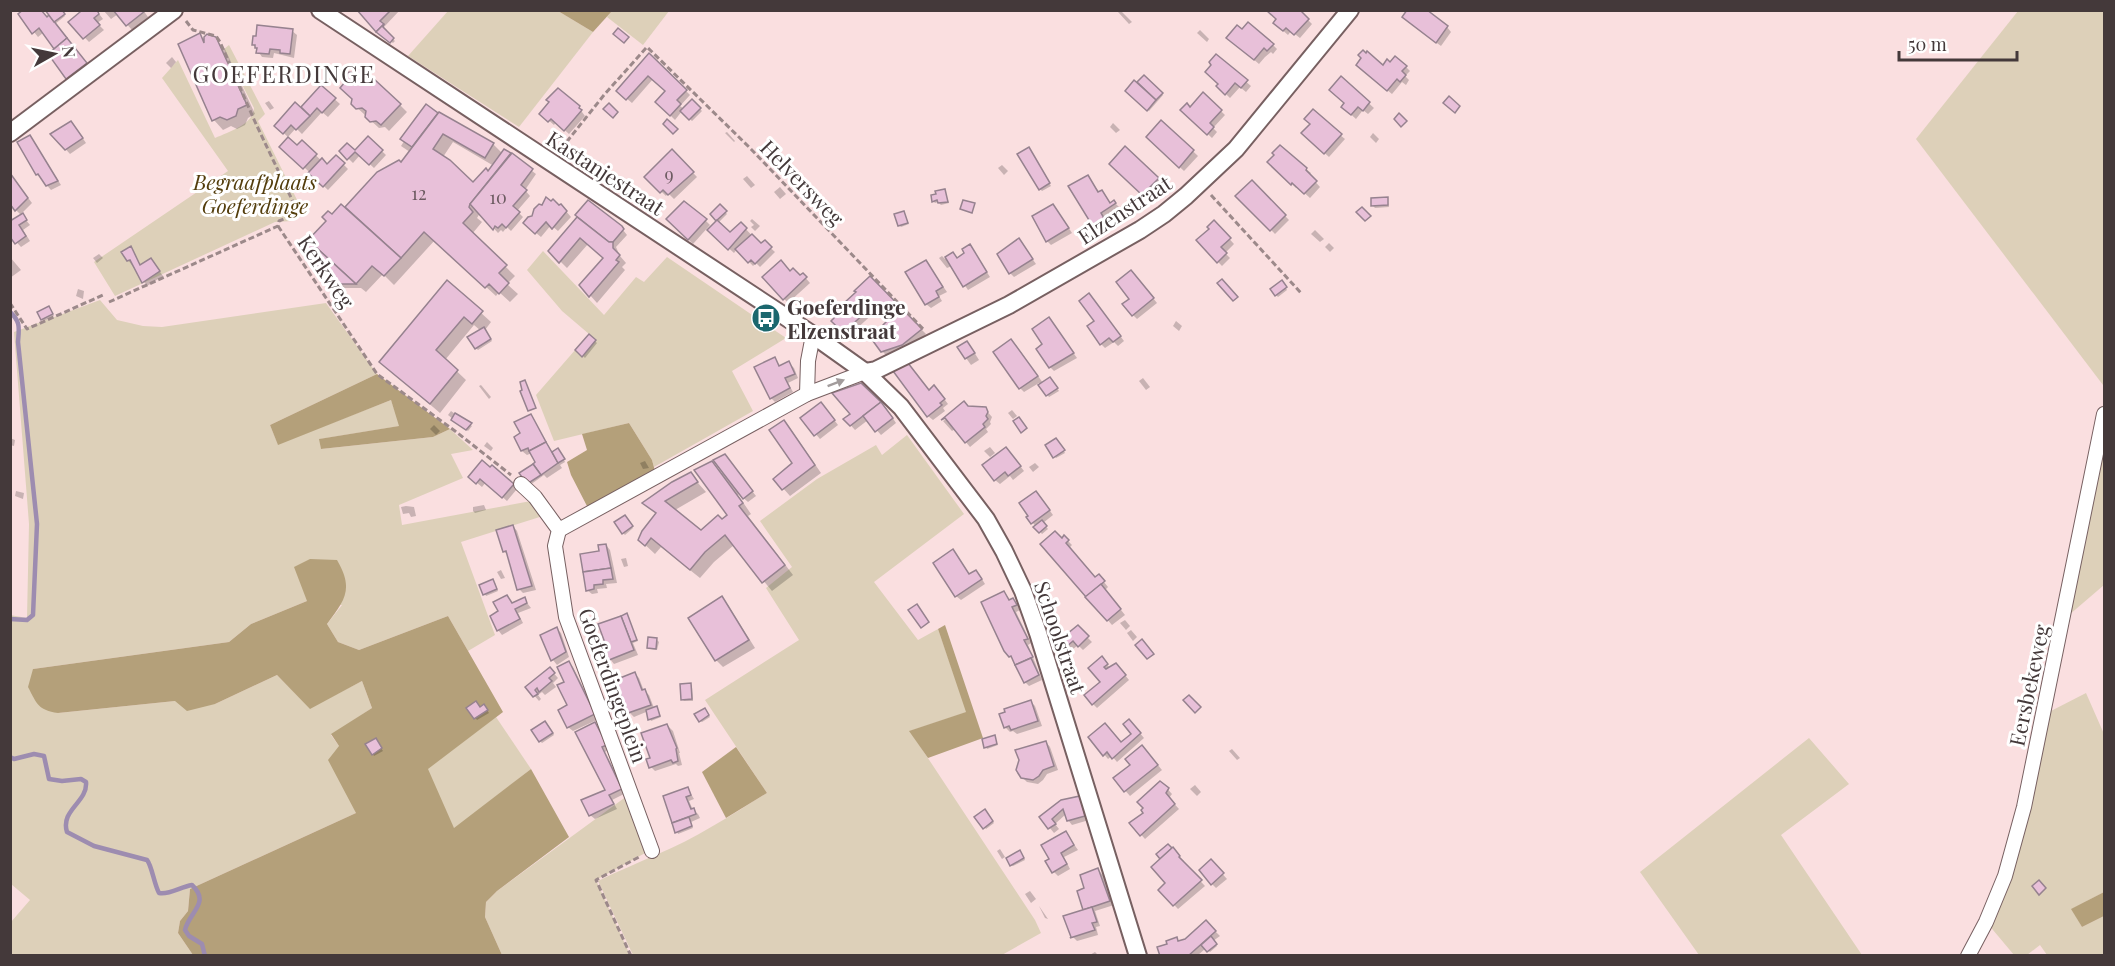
<svg xmlns="http://www.w3.org/2000/svg" width="2115" height="966" viewBox="0 0 2115 966" font-family="'Playfair Display',serif">
<rect width="100%" height="100%" fill="#fadfe0"/>
<!-- green -->
<g fill="#ddd0b9">
<path d="M448 11H558L593 32 519 127 408 56Z"/>
<path d="M612 11H669L643 45 607 17Z"/>
<path d="M2018 11H2104V377L2103 385 1916 139Z"/>
<path d="M229 45 265 114 258 121 304 214 292 221 275 222 115 296 94 262 228 171 162 78 178 60 215 138C229 132 254 124 254 108L224 49Z"/>
<path d="M543 251 604 315 636 277 644 282 667 257 786 338 732 371 753 411 654 467 652 460 629 423 554 441 536 395 589 334 562 311 527 270Z"/>
<path d="M100 300 117 320 143 326 162 327 326 303 377 374 270 425 278 444 391 400 400 426 320 439 321 449 433 437 450 429 473 450 451 454 463 478 399 505 402 525 531 501 543 516 461 542 495 635 468 651 448 616 359 650 338 642 327 624 342 605 307 601 251 624 229 642 33 669 58 713 175 701 215 704 277 675 310 708 362 681 372 708 331 735 339 746 356 813 190 889 188 911 180 921 178 933 193 955H11V922L30 900 11 884 10 615 27 618 29 524 14 332Z"/>
<path d="M907 435 964 514 874 582 918 640 938 629 967 712 910 731 1035 920 1041 933 1002 955H633L598 881C618 871 638 863 658 854 695 839 733 814 767 793L705 700 799 640 766 588 792 567 760 521 817 479 876 445 882 455Z"/>
<path d="M2104 442V585L2069 615Z"/>
<path d="M2086 693 2104 734V892L2072 909 2082 927 2104 916V955H2047L2040 945 2027 955H2014L1988 924 2013 873 2026 826 2049 712Z"/>
<path d="M496 717 531 769 454 829 427 769Z"/>
<path d="M1809 738 1849 784 1781 835 1862 955H1699L1640 872Z"/>
<path d="M627 796 647 852 596 880 630 955H502L485 917 486 902 497 891Z"/>
</g>
<!-- forest -->
<g fill="#b4a07a">
<path d="M558 11H612L593 32Z"/>
<path d="M377 374 450 429 433 437 321 449 319 439 399 426 391 400 278 445 270 425Z"/>
<path d="M629 423 652 460 655 471 588 508 571 475 567 462 587 450 582 434Z"/>
<path d="M310 559 337 560C354 589 345 600 327 624L338 642 359 650 448 616 503 712 428 769 454 828 531 769 569 837 497 891 486 902 485 917 502 955H193L178 933 180 921 188 911 190 889 356 813 328 760 339 746 331 734 372 708 362 681 310 709 277 675 215 704 187 711 175 701 58 713C38 710 37 704 28 687L33 669 229 642 251 624 307 601 294 567Z"/>
<path d="M945 625 983 738 928 758 909 731 966 712 938 629Z"/>
<path d="M736 747 767 793 726 818 702 772Z"/>
<path d="M2104 892V916L2082 927 2071 909Z"/>
</g>
<!-- shadow -->
<g fill="#0003" fill-rule="evenodd">
<path d="M47 10H60L65 16 55 24 90 68 72 82 50 54 56 49 44 32 38 37 20 14 47 19 54 22 56 21Z"/>
<path d="M96 10 103 19 97 23 104 30 89 42 70 22 82 13Z"/>
<path d="M103 10H143L148 17 132 30 118 14 111 19Z"/>
<path d="M359 10H400L384 27 387 30 385 32 395 41 393 43 382 35Z"/>
<path d="M1120 10 1132 22 1129 24 1118 12Z"/>
<path d="M1308 20 1312 24 1300 38 1291 31 1288 35 1279 27Z"/>
<path d="M1408 22 1447 27 1451 32 1441 46Z"/>
<path d="M1200 30 1209 39 1207 42 1197 33Z"/>
<path d="M292 31 297 35 294 58 274 53 273 58 262 57 254 45Z"/>
<path d="M200 35 206 41 215 39 225 49 255 114 248 118 245 125 237 129 231 126 223 130 214 120 180 45Z"/>
<path d="M1233 42 1273 45 1277 49 1273 54 1271 52 1265 57 1259 64Z"/>
<path d="M650 55 690 95 680 106 684 109 692 101 702 111 692 121 682 111 675 120 657 102 667 92 653 79 632 103 618 91Z"/>
<path d="M1216 56 1251 86 1246 92 1240 87 1230 98 1218 86 1220 84Z"/>
<path d="M172 57 176 62 171 68 166 63Z"/>
<path d="M295 63 304 68 302 73 293 68Z"/>
<path d="M1383 67H1406L1410 71 1405 76 1409 80 1406 85 1402 82 1392 94 1362 69Z"/>
<path d="M1144 77 1163 95 1149 111 1127 91Z"/>
<path d="M1341 78 1374 108 1368 114 1363 110 1356 119 1343 107 1346 103Z"/>
<path d="M321 87 340 104 328 117 322 112 302 134 296 128 288 137 276 126 301 109Z"/>
<path d="M558 90 579 108 585 116 569 134 556 122 554 125 546 118Z"/>
<path d="M1203 94 1225 115 1213 128 1217 132 1212 138 1183 110 1190 109Z"/>
<path d="M354 99 400 105 407 112 389 131 385 127 379 128 367 117V115H365L353 104Z"/>
<path d="M269 101 274 108 270 110 265 103Z"/>
<path d="M426 107 438 115 493 144 503 154 505 151 511 155 536 174 525 190 530 196 517 211 523 217 511 231 507 227 503 232 501 230 498 233 480 213 477 218 482 222 472 234 515 276 507 284 518 294 510 302 499 292 496 296 435 240 394 285 383 274 366 292 361 288H344L302 249 332 216 345 209 378 173 401 164 410 152 401 146ZM453 142 494 166 489 174 474 184 443 157Z"/>
<path d="M1162 122 1198 156 1184 171 1148 137Z"/>
<path d="M1113 123 1120 130 1116 133 1110 127Z"/>
<path d="M1311 124 1340 135 1345 139 1329 157 1303 133Z"/>
<path d="M75 127 86 143 70 154 53 135Z"/>
<path d="M727 132 735 141 734 142 725 133Z"/>
<path d="M1373 133 1379 139 1376 143 1370 137Z"/>
<path d="M30 137 61 185 51 190 37 174Z"/>
<path d="M368 138 386 155 374 168 360 155 353 163 341 151 355 152Z"/>
<path d="M302 142 327 166 336 157 348 169 328 190 282 146 297 147Z"/>
<path d="M1280 147 1306 169 1311 173 1309 175 1320 187 1310 198 1298 187 1296 188 1270 162Z"/>
<path d="M1125 148 1162 183 1148 198 1111 164Z"/>
<path d="M672 151 697 177 674 199 668 193 666 196 646 177Z"/>
<path d="M1030 151 1051 186 1042 191 1040 189Z"/>
<path d="M1002 165 1008 171 1004 175 998 168Z"/>
<path d="M10 174 32 203 21 214 30 225 23 230 30 241 21 247 10 235 22 216 16 210Z"/>
<path d="M747 176 755 185 751 188 743 179Z"/>
<path d="M1088 177 1100 193 1102 192 1111 204 1114 202 1120 208 1104 217 1107 223 1097 228 1093 224Z"/>
<path d="M1252 182 1289 220 1275 234 1238 196Z"/>
<path d="M780 187 786 194 780 199 774 192Z"/>
<path d="M945 191 949 203 941 205 938 202 935 203 933 201Z"/>
<path d="M1387 198 1389 207 1375 208 1373 206Z"/>
<path d="M720 206 727 214 718 223 730 234 741 224 761 245 764 242 775 252 760 267 756 263 753 266 737 249 734 253 709 230 718 221 712 214Z"/>
<path d="M565 210 571 217 558 231 551 225 541 237 529 227Z"/>
<path d="M1057 210 1072 233 1051 245 1047 241Z"/>
<path d="M904 213 909 224 901 227 899 225Z"/>
<path d="M700 215 710 225 693 244 668 219Z"/>
<path d="M579 217 623 230 627 235 616 247 620 256 626 263 622 267 625 270 597 303 581 285 604 258 588 244 567 268 550 251Z"/>
<path d="M752 219 760 226 755 231 751 227 754 225 750 221Z"/>
<path d="M1214 222 1234 244 1225 253 1230 258 1222 266 1198 241 1211 229Z"/>
<path d="M1315 230 1324 239 1320 242 1311 234Z"/>
<path d="M1019 240 1036 264 1014 277 1010 273Z"/>
<path d="M1329 243 1334 248 1330 252 1325 247Z"/>
<path d="M970 246 990 277 968 290 952 266 947 268 939 258 942 256 945 259 953 254 958 259 966 253Z"/>
<path d="M130 248 141 266 151 259 163 276 147 286 123 253Z"/>
<path d="M99 254 103 258 97 263 93 258Z"/>
<path d="M10 257 21 270 10 278Z"/>
<path d="M926 262 947 292 939 296 942 301 931 308 926 304Z"/>
<path d="M790 273 800 277 803 275 810 283 788 303 764 277Z"/>
<path d="M1135 276 1157 303 1137 319 1133 315 1131 299Z"/>
<path d="M870 278 926 334 907 349 887 356 882 351 895 335 889 321 878 309 851 334 856 340 855 341 834 321Z"/>
<path d="M447 282 491 322 485 330 492 341 478 350 476 348 481 331 474 325 445 360 466 380 440 413 391 371Z"/>
<path d="M1282 282 1287 290 1278 297 1276 295Z"/>
<path d="M78 289 84 291 83 299 76 296Z"/>
<path d="M1093 300 1124 341 1118 346 1114 342 1105 348 1101 344Z"/>
<path d="M50 310 54 316 44 321 42 319Z"/>
<path d="M1049 319 1077 358 1054 371 1050 367 1044 345Z"/>
<path d="M1176 321 1182 326 1179 331 1173 326Z"/>
<path d="M589 336 597 343 585 358 577 350Z"/>
<path d="M969 344 979 360 971 365 959 348Z"/>
<path d="M1016 345 1043 383 1052 380 1059 391 1049 397 1039 383 1024 392 1020 388Z"/>
<path d="M775 359 781 367 789 363 794 368 798 378 788 383 793 392 775 402 771 398Z"/>
<path d="M1143 378 1150 387 1146 390 1139 381Z"/>
<path d="M481 385 491 397 489 399 479 386Z"/>
<path d="M861 385 886 408 896 423 881 435 868 420 855 430 845 419 852 414Z"/>
<path d="M939 392 948 404 943 408 945 411 933 420 928 416Z"/>
<path d="M968 407 985 409 992 417 990 422 991 424 986 429 988 432 970 447 955 429 952 431 943 421Z"/>
<path d="M825 408 838 425 820 439 802 418Z"/>
<path d="M1012 410 1017 416 1013 419 1008 413Z"/>
<path d="M451 411 472 426 468 431 448 415Z"/>
<path d="M530 416 553 453 560 452 565 462 560 465 562 468 547 478 544 475 530 485 528 483 537 462 532 453 527 455 522 451 516 437 522 434Z"/>
<path d="M784 421 790 428 821 473 790 496 775 479 794 464Z"/>
<path d="M434 425 440 431 436 435 430 429Z"/>
<path d="M10 438 15 440 14 446 10 445Z"/>
<path d="M1058 441 1065 453 1056 458 1055 457Z"/>
<path d="M487 442 493 448 491 451 484 446Z"/>
<path d="M990 447 995 453 990 457 984 451Z"/>
<path d="M1010 453 1024 471 1013 480 1010 476 1000 484 995 480Z"/>
<path d="M645 461 649 468 643 469 640 463Z"/>
<path d="M729 461 756 496 748 502 739 494 738 495 751 514 748 516 793 575 772 591 734 545 714 562 700 578 661 547 655 554 640 540 657 514 645 503 690 474 706 492 675 510 702 532 729 515 712 463 722 473Z"/>
<path d="M1035 463 1039 467 1033 472 1029 467Z"/>
<path d="M470 477 513 485 517 489 507 501 486 482 482 487Z"/>
<path d="M16 491 24 493 23 499 15 496Z"/>
<path d="M1040 497 1053 515 1043 523 1048 529 1042 534 1028 517Z"/>
<path d="M484 505 486 510 475 513 473 511V507Z"/>
<path d="M406 506 414 507 416 516 411 517 409 513 403 514 401 507Z"/>
<path d="M627 518 633 528 625 535 623 533Z"/>
<path d="M513 526 517 531 536 590 523 593 519 589 509 556 504 551Z"/>
<path d="M1064 537 1072 545 1069 548 1095 579 1099 576 1108 587 1105 590 1125 615 1112 625 1042 544 1062 540Z"/>
<path d="M606 545 610 550 617 583 606 584 607 588 597 589 598 593 592 594 587 590 600 552Z"/>
<path d="M957 556 970 575 980 576 985 584 961 600 956 596Z"/>
<path d="M626 558 628 566 624 567 621 559Z"/>
<path d="M501 570 505 578 501 579 497 572Z"/>
<path d="M495 583 498 591 486 596 481 586Z"/>
<path d="M1004 592 1011 601 1013 600 1017 604 1020 610 1016 612 1031 643 1028 645 1042 680 1029 686 1025 682 1015 662 1010 656Z"/>
<path d="M507 597 513 604 524 599 531 608 518 613 523 623 502 635 498 630 500 612Z"/>
<path d="M721 598 728 605 755 648 723 667 716 660 690 618Z"/>
<path d="M627 615 638 641 633 643 638 655 614 664 610 659V652L599 625Z"/>
<path d="M1125 620 1130 626 1126 630 1120 623Z"/>
<path d="M1077 627 1092 642 1083 650 1078 645 1065 656 1061 652 1058 644Z"/>
<path d="M557 629 561 633 569 657 557 665 553 660 542 635Z"/>
<path d="M1131 630 1137 637 1133 641 1127 633Z"/>
<path d="M657 640 659 642 657 650 650 649 648 647Z"/>
<path d="M569 663 573 667 599 719 573 731 568 727 569 706 566 683Z"/>
<path d="M1106 663 1110 668 1120 669 1129 680 1097 708 1093 704 1102 682 1090 668Z"/>
<path d="M550 669 558 678 553 683 556 687 545 695 542 692 538 695 541 699 539 701 527 687Z"/>
<path d="M635 674 639 678 644 691 649 695 654 708 658 709 661 717 651 721 646 712 634 717 629 712Z"/>
<path d="M690 684 692 686 693 701H684L682 699Z"/>
<path d="M1031 702 1035 706 1042 726 1017 734 1013 731 1010 732 1005 727Z"/>
<path d="M468 708H486L489 713 477 720Z"/>
<path d="M706 711 710 717 702 722 700 721Z"/>
<path d="M547 724 554 735 542 743 540 741Z"/>
<path d="M595 724 610 749 605 752 626 793 612 800 617 809 595 819 590 815 607 790Z"/>
<path d="M663 726H668L673 731 680 753H679L682 765 678 766 676 764 655 771 651 767 652 759Z"/>
<path d="M1134 726 1144 738 1117 762 1112 756 1108 759 1090 737 1121 744 1133 734Z"/>
<path d="M994 737 998 745 987 749 986 747Z"/>
<path d="M377 742 383 751 374 756 373 754Z"/>
<path d="M1046 742 1050 747 1058 770 1047 774 1043 780 1038 784 1027 782 1022 777Z"/>
<path d="M1232 749 1240 758 1237 760 1229 751Z"/>
<path d="M1146 751 1162 770 1130 796 1115 779Z"/>
<path d="M1162 783 1172 794 1169 798 1179 809 1145 839 1131 823 1145 813Z"/>
<path d="M1195 785 1201 792 1197 796 1190 789Z"/>
<path d="M688 789 694 799 689 801 693 810 698 814 700 818 691 822 693 828 678 834 665 797Z"/>
<path d="M1079 797 1084 802 1089 820 1072 825 1068 820 1066 814 1055 824 1059 829 1054 833 1041 817Z"/>
<path d="M986 813 994 823 986 829 976 817Z"/>
<path d="M1066 833 1078 850 1064 857 1070 869 1058 876 1054 872Z"/>
<path d="M1000 849 1005 857 1002 859 997 851Z"/>
<path d="M1022 854 1025 860 1013 866 1011 865Z"/>
<path d="M1177 854 1184 861 1182 862 1205 886 1178 909 1160 890 1168 883Z"/>
<path d="M1211 861 1227 879 1216 888 1206 878Z"/>
<path d="M1098 870 1103 875 1114 905 1095 911 1100 926 1096 927 1098 935 1077 941 1073 937 1085 911 1086 889Z"/>
<path d="M1030 891 1036 899 1031 903 1025 894Z"/>
<path d="M1038 904 1039 906 1048 919 1045 918Z"/>
<path d="M1206 922 1220 936 1213 941 1217 946 1210 952 1206 948 1197 956H1161L1177 939 1180 942 1185 941Z"/>
<path d="M1095 952 1099 956H1088Z"/>
</g>
<g fill="none" stroke-linecap="round" stroke-linejoin="round">
<!-- stream -->
<g stroke="#9d8cb0" stroke-width="4.5">
<path d="M10 312C21 322 19 328 18 342L37 524 33 615 27 620 10 619"/>
<path d="M10 757 14 759 34 754 44 756 49 779 62 781 81 779 86 782C88 802 60 810 67 832L94 846 147 860C152 866 154 884 159 893 170 895 180 887 192 885 211 903 189 912 185 930L189 936 202 944 205 956"/>
</g>
</g>
<!-- building -->
<g fill="#e8c0d9" stroke="#96828f" stroke-width="1.5">
<path d="M23 10H41L47 17 49 15 67 38 54 49 39 28 32 34 18 14Z"/>
<path d="M45 10H62L65 14 54 22Z"/>
<path d="M78 10H97L99 14 94 18 100 25 83 39 68 22 80 12Z"/>
<path d="M113 10H144L145 11 126 26Z"/>
<path d="M357 10H391L380 21 384 24 376 32Z"/>
<path d="M1266 10H1300L1309 19 1294 35 1286 28 1283 31 1273 23 1276 19Z"/>
<path d="M1407 10H1427L1448 26 1436 43 1402 17Z"/>
<path d="M1248 22 1274 44 1267 51 1264 48 1254 60 1226 38 1237 25 1242 29Z"/>
<path d="M384 24 383 27 394 38 390 43 376 32Z"/>
<path d="M257 25 293 29 290 54 280 53V50L270 49 269 54 256 53 257 48H255V45H252L253 36H256Z"/>
<path d="M618 28 629 37 624 43 613 34Z"/>
<path d="M200 33 204 43V37L207 34 216 37 247 105 238 109 236 116 227 120 220 117 212 121 178 44Z"/>
<path d="M67 38 87 63 66 79 48 54Z"/>
<path d="M1363 50 1366 53 1367 51 1383 65 1387 59 1390 62 1395 56 1407 66 1402 71 1406 75 1400 82 1397 79 1387 91 1356 65 1361 58 1358 55Z"/>
<path d="M649 53 687 90 677 100 681 104 670 116 655 102 665 91 648 76 626 100 616 91Z"/>
<path d="M1216 54 1248 80 1241 88 1235 83 1225 95 1216 86 1218 84 1205 72 1211 65 1209 62Z"/>
<path d="M360 66 401 104 381 125 376 121 370 122 365 117 366 111 362 108 356 109 351 104 352 99 340 88 345 82 344 76 349 72 354 73Z"/>
<path d="M1144 75 1163 93 1156 100 1137 82Z"/>
<path d="M1341 76 1370 102 1363 111 1358 107 1351 115 1341 107 1344 103 1329 90Z"/>
<path d="M1134 80 1156 100 1147 111 1125 91Z"/>
<path d="M321 85 336 98 322 113 317 108 310 116 301 107Z"/>
<path d="M558 88 580 106 579 108 582 110 564 131 551 119 548 122 539 114 549 102 546 100Z"/>
<path d="M1203 92 1222 110 1210 123 1214 127 1207 135 1180 110 1187 103 1190 107Z"/>
<path d="M1449 96 1460 106 1455 113 1443 103Z"/>
<path d="M692 99 701 108 689 120 680 111Z"/>
<path d="M295 102 310 116 296 130 291 125 283 134 274 126Z"/>
<path d="M609 103 618 112 613 118 603 109Z"/>
<path d="M426 104 438 113 412 147 400 139Z"/>
<path d="M1313 109 1342 134 1324 154 1301 133 1310 124 1304 119Z"/>
<path d="M439 112 494 143 485 158 443 134 433 149 450 160 473 182 486 168 488 171 504 149 511 153 470 204 469 207 473 212 463 223 507 265 499 273 509 283 499 294 489 284 485 288 424 232 401 258 345 207 377 172 399 160 401 162Z"/>
<path d="M1399 113 1407 121 1401 127 1394 119Z"/>
<path d="M667 119 678 129 673 134 663 124Z"/>
<path d="M1161 120 1194 150 1179 168 1146 137Z"/>
<path d="M71 121 83 138 65 150 50 134Z"/>
<path d="M30 135 58 181 46 186 38 174 36 175 17 142Z"/>
<path d="M368 136 383 150 369 165 355 152 347 160 339 151 347 143 355 150Z"/>
<path d="M288 137 297 145 302 140 317 154 303 169 279 147Z"/>
<path d="M1280 145 1307 168 1306 170 1317 181 1304 194 1292 183 1291 185 1267 162 1274 155 1272 153Z"/>
<path d="M1125 146 1159 178 1142 195 1109 164Z"/>
<path d="M1029 147 1050 183 1039 190 1017 154Z"/>
<path d="M672 149 694 172 668 195 663 190 660 193 644 177Z"/>
<path d="M512 153 533 169 521 185 527 190 513 206 520 212 506 228 502 224 498 228 495 226 493 230 470 204Z"/>
<path d="M336 155 345 163 323 187 308 173 322 158 327 164Z"/>
<path d="M10 173 28 198 15 211 10 204Z"/>
<path d="M1088 175 1098 192 1102 190 1110 203 1114 200 1116 203 1101 213 1104 218 1092 225 1068 186Z"/>
<path d="M1252 180 1286 215 1270 231 1235 196Z"/>
<path d="M945 189 948 202 938 203 937 200 932 202 931 195 936 194 935 191Z"/>
<path d="M546 197 551 201 553 199 559 205 561 204 567 211 552 229 546 222 535 234 523 223 528 217 532 216 534 209 539 204 542 205Z"/>
<path d="M1388 197V205L1371 206V198Z"/>
<path d="M588 200 622 226 624 229 613 242H609L575 215Z"/>
<path d="M963 200 975 203 972 213 960 209Z"/>
<path d="M684 201 707 219 688 240 666 219Z"/>
<path d="M341 204 401 258 384 276 372 266 356 284 308 240 326 221 322 217 328 211 332 214Z"/>
<path d="M720 204 727 211 716 221 710 214Z"/>
<path d="M1053 204 1069 228 1046 242 1032 216Z"/>
<path d="M1362 207 1371 216 1365 221 1356 212Z"/>
<path d="M904 211 908 223 898 226 894 214Z"/>
<path d="M23 213 27 220 19 225 26 236 15 244 10 237V221Z"/>
<path d="M577 217 609 242H613V248L620 255 616 260 619 262 589 297 579 285 603 258 580 238 559 263 548 251Z"/>
<path d="M717 220 730 232 741 222 747 228 728 250 707 230Z"/>
<path d="M1214 220 1231 238 1221 247 1227 253 1217 263 1196 240 1209 229 1207 227Z"/>
<path d="M752 234 761 243 765 240 772 247 755 264 751 260 748 263 735 249Z"/>
<path d="M1019 238 1033 259 1009 274 997 254Z"/>
<path d="M308 240 356 284H338L300 249Z"/>
<path d="M970 244 987 272 963 287 945 257 953 252 957 258 964 253 962 249Z"/>
<path d="M131 246 140 265 151 258 160 271 142 283 130 260 127 261 121 252Z"/>
<path d="M781 260 790 271 793 268 800 275 803 273 807 277 783 300 762 277Z"/>
<path d="M926 260 943 287 936 291 939 297 925 305 905 272Z"/>
<path d="M1131 270 1154 298 1132 316 1122 304 1129 299 1116 282Z"/>
<path d="M870 276 922 329 902 345 881 352 873 341 893 334 883 325 887 321 873 306 847 329 852 334 849 338 831 321 834 318 831 315 856 292 854 291Z"/>
<path d="M1222 279 1238 297 1233 301 1217 283Z"/>
<path d="M447 280 483 311 472 324 464 317 436 350 458 370 430 404 379 362Z"/>
<path d="M1282 280 1287 287 1275 296 1270 289Z"/>
<path d="M1089 293 1121 336 1113 342 1109 338 1100 345 1087 326 1094 321 1079 301Z"/>
<path d="M49 306 53 314 41 320 37 312Z"/>
<path d="M1049 317 1074 353 1049 368 1036 349 1042 344 1032 329Z"/>
<path d="M484 327 491 339 475 349 467 337Z"/>
<path d="M589 334 596 340 582 357 575 350Z"/>
<path d="M1011 339 1038 376 1019 389 993 352Z"/>
<path d="M967 341 975 353 965 359 957 347Z"/>
<path d="M775 357 779 366 789 361 795 374 785 378 790 388 770 399 754 367Z"/>
<path d="M908 363 929 390 934 385 945 399 940 403 942 405 927 417 893 371Z"/>
<path d="M1050 377 1058 388 1046 396 1038 385Z"/>
<path d="M525 380 536 408 528 411 520 391 522 390 520 382Z"/>
<path d="M861 383 881 402 850 426 843 419 850 414 832 393Z"/>
<path d="M964 401 968 406 986 407 988 412 986 416 988 419 983 424 985 427 965 443 945 418 941 420Z"/>
<path d="M821 402 835 420 814 436 800 418Z"/>
<path d="M881 402 893 418 875 432 863 416Z"/>
<path d="M455 413 472 423 466 430 451 420Z"/>
<path d="M531 414 546 442 529 451 528 448 521 451 514 437 520 433 514 422Z"/>
<path d="M1019 417 1027 428 1021 433 1013 421Z"/>
<path d="M784 420 815 465 782 490 773 479 792 463 769 430Z"/>
<path d="M1056 438 1065 450 1053 458 1045 445Z"/>
<path d="M546 442 558 463 541 475 533 464 535 462 529 451Z"/>
<path d="M1006 447 1021 466 1008 476 1005 472 994 481 982 465Z"/>
<path d="M558 448 565 459 558 463 552 452Z"/>
<path d="M725 454 753 491 743 499 713 460Z"/>
<path d="M482 460 490 467 492 465 514 484 502 498 480 479 476 484 468 477Z"/>
<path d="M712 461 743 503 739 506 785 565 762 583 725 535 705 552 690 570 651 538 645 546 638 540 642 531 656 513 642 503 672 482 691 472 698 482 665 501 701 530 718 515 722 519 727 515 694 470Z"/>
<path d="M533 464 541 475 527 484 519 473Z"/>
<path d="M1036 491 1050 510 1031 524 1026 517 1028 516 1019 503Z"/>
<path d="M625 515 633 526 622 534 614 522Z"/>
<path d="M1042 520 1047 526 1039 533 1033 527Z"/>
<path d="M513 525 532 586 517 590 506 551 503 552 496 530Z"/>
<path d="M1055 531 1062 538 1064 535 1069 540 1066 543 1095 577 1099 574 1105 581 1086 597 1040 544Z"/>
<path d="M606 544 611 568 583 572 580 554 599 551 598 545Z"/>
<path d="M953 549 969 574 976 570 982 579 955 597 933 563Z"/>
<path d="M611 568 613 579 603 580V584L594 585V589L586 591 583 572Z"/>
<path d="M493 579 497 589 483 595 479 585Z"/>
<path d="M1101 584 1121 609 1107 621 1085 597Z"/>
<path d="M1004 591 1009 600 1013 598 1017 605 1012 607 1028 639 1024 640 1033 657 1015 665 1011 656 1009 657 1004 651 981 602Z"/>
<path d="M507 595 512 603 525 597 527 603 515 609 520 619 497 631 490 616 498 611 493 602Z"/>
<path d="M722 596 749 640 715 661 688 618Z"/>
<path d="M917 604 929 622 921 628 908 610Z"/>
<path d="M627 613 637 640 631 642 621 616Z"/>
<path d="M621 616 634 650 609 660 605 652 608 651 598 624Z"/>
<path d="M1078 625 1089 636 1078 647 1073 641 1059 653 1056 643Z"/>
<path d="M557 627 566 652 551 661 540 635Z"/>
<path d="M648 637 657 638 656 649 647 648Z"/>
<path d="M1142 639 1154 654 1147 659 1135 645Z"/>
<path d="M1102 656 1108 664 1104 667 1106 669 1116 663 1126 675 1092 705 1084 695 1100 682 1088 668Z"/>
<path d="M1031 658 1039 675 1024 683 1015 665Z"/>
<path d="M569 661 595 714 567 728 558 710 567 705 557 685 564 682 557 667Z"/>
<path d="M550 667 555 673 549 678 552 681 539 692 537 688 535 690 538 694 533 697 525 687Z"/>
<path d="M635 672 642 690 645 689 651 705 628 713 615 680Z"/>
<path d="M691 683 692 699 681 700 680 684Z"/>
<path d="M1189 695 1201 707 1195 713 1183 700Z"/>
<path d="M1031 700 1038 721 1011 730 1009 726 1004 728 999 714 1005 712 1004 709Z"/>
<path d="M476 701 480 707 484 704 488 710 474 719 466 708Z"/>
<path d="M657 706 660 716 648 720 646 710Z"/>
<path d="M705 708 709 715 699 722 694 714Z"/>
<path d="M1129 719 1141 733 1112 759 1107 752 1103 756 1088 737 1105 723 1121 742 1131 734 1123 724Z"/>
<path d="M545 721 553 733 539 742 531 730Z"/>
<path d="M595 722 607 745 602 747 622 789 609 795 614 804 589 816 581 800 605 790 575 732Z"/>
<path d="M667 724 677 748 676 749 678 761 673 763 671 760 649 768 646 759 650 758 641 733Z"/>
<path d="M995 735 997 744 984 748 982 739Z"/>
<path d="M376 738 382 748 372 755 365 744Z"/>
<path d="M1046 741 1054 766 1043 770 1039 776 1033 780 1021 778 1016 770 1019 760 1015 750Z"/>
<path d="M1142 745 1158 765 1124 792 1113 778 1130 765 1125 759Z"/>
<path d="M1160 781 1169 788 1166 793 1175 804 1140 836 1129 823 1143 813 1141 810 1143 808 1137 802Z"/>
<path d="M688 787 691 795 686 797 691 809 694 808 696 814 672 823 663 796Z"/>
<path d="M1080 796 1085 816 1067 821 1063 809 1052 819 1056 824 1048 829 1039 817 1061 800Z"/>
<path d="M985 809 993 821 983 829 974 817Z"/>
<path d="M689 817 692 826 675 833 672 823Z"/>
<path d="M1066 831 1074 845 1061 853 1067 864 1052 873 1045 861 1049 859 1041 845Z"/>
<path d="M1168 844 1172 848 1160 859 1156 854Z"/>
<path d="M1173 847 1180 856 1179 857 1202 880 1173 906 1158 890 1165 883 1151 867Z"/>
<path d="M1020 850 1024 858 1010 866 1006 858Z"/>
<path d="M1211 859 1224 873 1211 885 1199 870Z"/>
<path d="M1098 868 1110 901 1083 910 1077 891 1084 888 1080 875Z"/>
<path d="M2039 880 2046 888 2039 895 2032 886Z"/>
<path d="M1092 907 1097 922 1092 923 1095 930 1070 938 1071 937 1063 916Z"/>
<path d="M1206 920 1216 931 1188 956H1160L1157 947 1167 944 1166 941 1177 937 1178 941 1185 939Z"/>
<path d="M1211 936 1217 944 1207 952 1201 945Z"/>
</g>
<g fill="none" stroke-linecap="round" stroke-linejoin="round">
<!-- minor casing -->
<g stroke="#776061" stroke-width="16">
<g id="minor">
<path d="M807 394 808 361 813 335"/>
<path d="M521 484 535 497 559 530 555 546 566 617 652 851"/>
<path d="M559 530 807 394 865 372"/>
<path d="M1968 956 1986 922 2005 876 2024 807 2104 414"/>
</g>
</g>
<!-- tertiary casing -->
<g stroke="#776061" stroke-width="20">
<g id="tertiary">
<path d="M320 10 813 335 865 372 901 407 986 519 1004 551 1023 591 1038 633 1138 956"/>
<path d="M10 133 174 10"/>
<path d="M865 372 876 370 1009 305 1140 230 1164 214 1186 196 1236 149 1350 10"/>
</g>
</g>
<!-- path -->
<g stroke="#9c898a" stroke-width="3" stroke-dasharray="6 3" stroke-linecap="butt">
<path d="M186 21 193 30 216 36 220 42 256 124 295 206 296 208 293 215 279 221 278 226"/>
<path d="M561 149 604 95 647 47 750 148 925 331"/>
<path d="M1211 195 1301 293"/>
<path d="M278 226 377 374 455 431 511 475"/>
<path d="M109 302 278 226"/>
<path d="M10 303 27 329 103 295"/>
<path d="M631 956 596 880 639 857"/>
</g>
<!-- minor -->
<use href="#minor" stroke="#fff" stroke-width="14"/>
<!-- tertiary -->
<use href="#tertiary" stroke="#fff" stroke-width="16"/>
</g>
<!-- one-way arrows -->
<defs><path id="oneway-solid" d="M-6-.8H1V-3.2L6.5 0L1 3.2V.8H-6Z" transform="scale(1.5)"/></defs>
<use fill="#a29c9c" href="#oneway-solid" transform="translate(836 383) rotate(-21)"/>
<!-- icons -->
<defs>
<g id="bus-disc" transform="scale(1.5)"><circle r="9.5" fill="#1b676e" stroke="#fff"/><path d="M-5-6H5V4H4V6H2V4H-2V6H-4V4H-5ZM-3.5-4V0h7V-4ZM-3.5 1.2v1.5H-2V1.2ZM2 1.2v1.5H3.5V1.2Z" fill="#fff"/></g>
</defs>
<g fill-rule="evenodd">
<use href="#bus-disc" x="766" y="318"/>
</g>
<g text-anchor="middle" dominant-baseline="central" stroke-width="6" stroke-linejoin="round" paint-order="stroke">
<!-- number labels -->
<g font-size="18" fill="#6d5b62">
<text x="669" y="174">9</text>
<text x="419" y="193">12</text>
<text x="498" y="197">10</text>
</g>
<!-- street labels -->
<g font-size="21" fill="#44393a" stroke="#fff">
<text transform="translate(606 172) rotate(33)">Kastanjestraat</text>
<text transform="translate(803 182) rotate(46)">Helversweg</text>
<text transform="translate(1124 209) rotate(-33)">Elzenstraat</text>
<text transform="translate(327 271) rotate(56)">Kerkweg</text>
<text transform="translate(1061 637) rotate(71)">Schoolstraat</text>
<text transform="translate(614 685) rotate(70)">Goeferdingeplein</text>
<text transform="translate(2028 685) rotate(-78)">Eersbekeweg</text>
</g>
<!-- park labels -->
<g font-size="21" font-style="italic" fill="#533d0c" stroke="#fff">
<text x="255" y="181">Begraafplaats<tspan x="255" dy="24">Goeferdinge</tspan></text>
</g>
<!-- poi labels -->
<g font-size="21" font-weight="bold" fill="#44393a" stroke="#fff" text-anchor="start">
<text x="787" y="306">Goeferdinge<tspan x="787" dy="24">Elzenstraat</tspan></text>
</g>
<!-- quarter labels -->
<g font-size="24" letter-spacing="1.5" fill="#44393a" stroke="#fff">
<text x="284" y="73">GOEFERDINGE</text>
</g>
</g>
<!-- border -->
<rect width="2115" height="966" fill="none" stroke="#44393a" stroke-width="24"/>
<!-- north arrow -->
<g transform="translate(54 54) rotate(81)" stroke="#ffffff" stroke-width="4.5" paint-order="stroke">
<path d="M0-4.5L10 22L0 15L-10 22Z" fill="#44393a"/>
<text y="-9" font-size="16" font-weight="bold" text-anchor="middle" fill="#44393a">N</text>
</g>
<!-- scale -->
<path d="M1899 51v9h118v-9" fill="none" stroke="#44393a" stroke-width="3"/>
<text x="1908" y="51" font-size="18" fill="#44393a" stroke="#ffffff" stroke-width="4.5" paint-order="stroke">50 m</text>
</svg>
